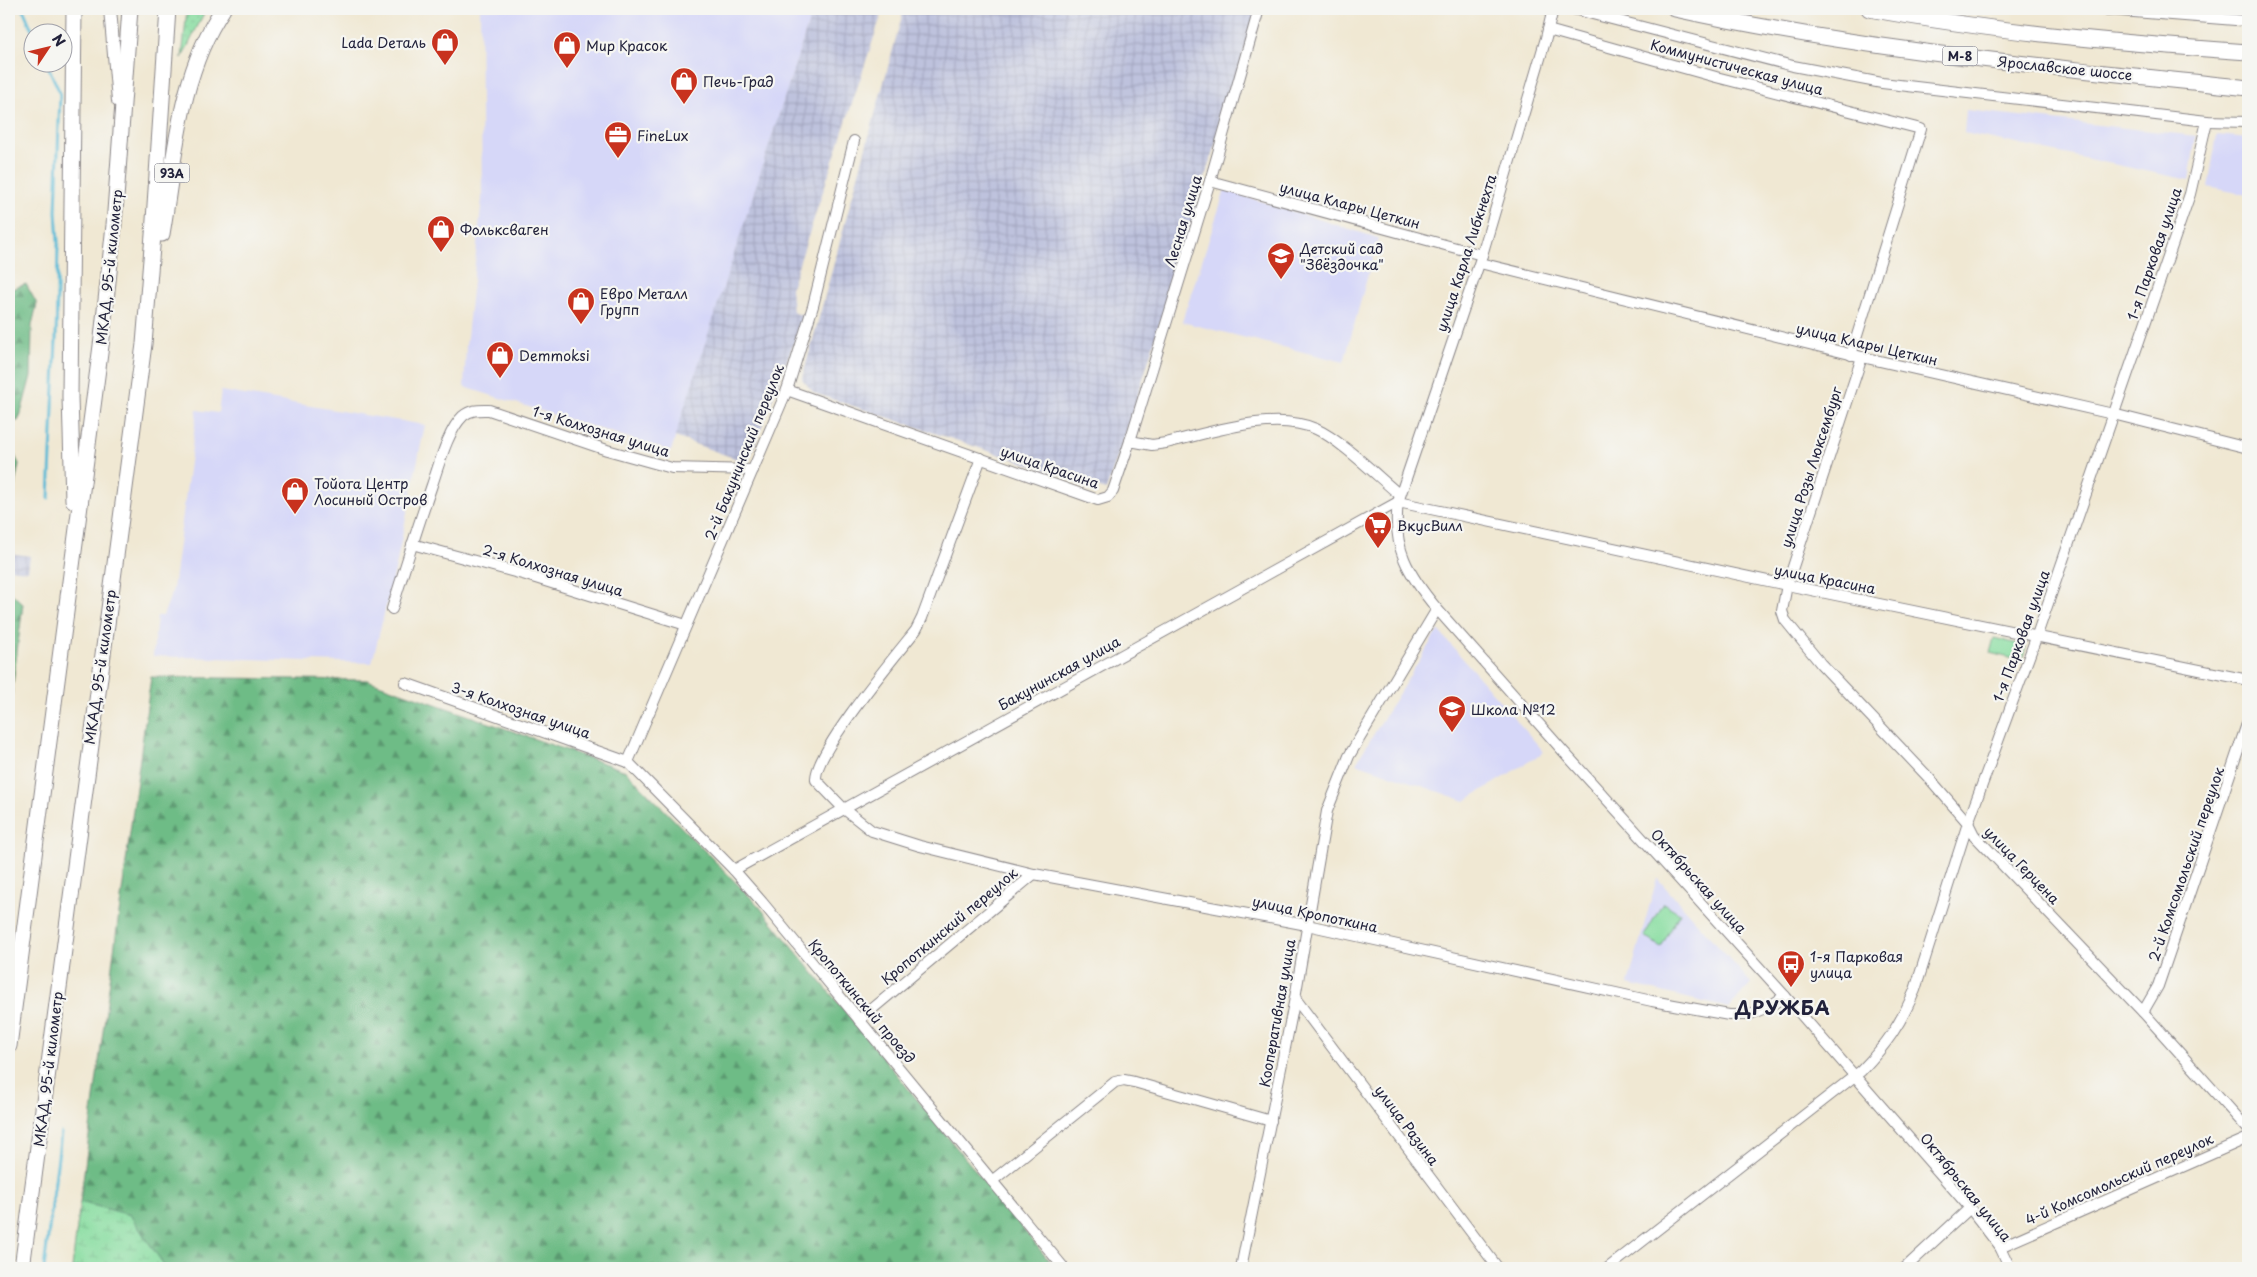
<svg xmlns="http://www.w3.org/2000/svg" width="2257" height="1277" viewBox="0 0 2257 1277" font-family="'Playpen Sans',sans-serif">
<defs>
<pattern id="industrial-grid" width="8" height="8" patternUnits="userSpaceOnUse" patternTransform="scale(1.25)"><rect width="8" height="8" fill="#bec2dd"/><path d="M0 4h8M4 0v8" fill="none" stroke="#a3a6bf"/></pattern>
<pattern id="grass-dots" width="8" height="8" patternUnits="userSpaceOnUse" patternTransform="scale(1.25)"><rect width="8" height="8" fill="#88dda0"/><path d="M2 2h.1M6 6h.1" fill="none" stroke="#75bd8b" stroke-width="1.8" stroke-linecap="round"/></pattern>
<pattern id="forest-firs" width="22" height="20" patternUnits="userSpaceOnUse" patternTransform="scale(1.25)"><rect width="22" height="20" fill="#6ebc86"/><path d="M5 1l3.5 6h-7zM16 11l3.5 6h-7z" fill="#5a986f"/></pattern>
<pattern id="wetland-marsh" width="20" height="14" patternUnits="userSpaceOnUse" patternTransform="scale(1.25)"><rect width="20" height="14" fill="#88dda0"/><path d="M1 5h8M5 5V1M11 12h8M15 12V8" fill="none" stroke="#75bd8b"/></pattern>
</defs>
<rect width="100%" height="100%" fill="#f6f6f2"/>
<filter id="ink" filterUnits="userSpaceOnUse"><feTurbulence type="fractalNoise" baseFrequency=".02" numOctaves="2"/><feDisplacementMap in="SourceGraphic" scale="10" xChannelSelector="R" yChannelSelector="G"/><feConvolveMatrix kernelMatrix="1 2 1 2 8 2 1 2 1" color-interpolation-filters="sRGB"/></filter>
<filter id="wash" filterUnits="userSpaceOnUse"><feTurbulence type="fractalNoise" baseFrequency=".0096" numOctaves="4" result="noise"/><feDisplacementMap in="SourceGraphic" scale="20" xChannelSelector="R" yChannelSelector="G"/><feGaussianBlur stdDeviation="1.12" result="paint"/><feColorMatrix in="noise" values="0 0 0 0 0 0 0 0 0 0 0 0 0 0 0 0 0 1.4 0 .05"/><feComposite in="paint" operator="in"/></filter>
<g filter="url(#wash)">
<rect width="100%" height="100%" fill="#f0e8d3"/>
<!-- built -->
<g fill="#d6d7f8">
<path d="M480 9H813L671 451 464 387 466 346 482 199Z"/>
<path d="M1966 110 2196 136 2189 180 1964 133Z"/>
<path d="M2217 135 2248 138V195L2208 187Z"/>
<path d="M1225 190 1378 238 1344 362 1182 322Z"/>
<path d="M221 391 425 425 396 566 372 663 153 656 157 616H163L173 589 197 410 218 413Z"/>
<path d="M1438 630 1544 752 1465 801 1356 763Z"/>
<path d="M1657 878 1751 983 1729 1008 1628 984Z"/>
</g>
<!-- industrial -->
<g fill="url(#industrial-grid)">
<path d="M813 9 883 10 791 288 793 312 804 316 748 463 675 437Z"/>
<path d="M904 9H1257L1129 424 1106 490 814 393 802 379Z"/>
<path d="M9 553 30 556 28 571 9 569Z"/>
</g>
<!-- grass -->
<path fill="url(#grass-dots)" stroke="#55806e" d="M187 9H206L182 58Z"/>
<!-- forest -->
<g fill="url(#forest-firs)" stroke="#486f60">
<path d="M26 284 37 304 32 325 31 376 20 417 18 421 13 422 9 415V355L13 353 12 332 9 331V290Z"/>
<path d="M9 444 19 464 11 505 9 508Z"/>
<path d="M9 591 23 604 9 716Z"/>
<path d="M151 677 367 680 626 771 758 905 1055 1268H166L130 1215 80 1202Z"/>
</g>
<!-- wetland -->
<path fill="url(#wetland-marsh)" stroke="#55806e" d="M80 1202 130 1215 166 1268H72Z"/>
<!-- park -->
<g fill="#88dda0" stroke="#55806e">
<path d="M1994 638 2026 646 2022 661 1990 653Z"/>
<path d="M1663 903 1680 913 1661 947 1644 936Z"/>
</g>
<g fill="none" stroke-linecap="round" stroke-linejoin="round">
<!-- stream -->
<g stroke="#57b9d6" stroke-width="3">
<path d="M23 9 33 32"/>
<path d="M46 62 60 93 56 212 58 242 56 340 49 498"/>
<path d="M44 1268 61 1133"/>
</g>
</g>
</g>
<g filter="url(#ink)">
<g fill="none" stroke-linecap="round" stroke-linejoin="round">
<!-- minor casing -->
<g stroke="#898587" stroke-width="12">
<g id="minor">
<path d="M1553 9 1546 38 1482 255 1398 502C1392 548 1408 574 1437 609L1563 751 1785 996 1970 1208 2000 1247 2010 1268"/>
<path d="M1573 9 1793 66 1882 83 2207 121 2248 122"/>
<path d="M2096 9 2248 21"/>
<path d="M1548 30 1716 77 1921 129 1851 355"/>
<path d="M1210 181 1482 255"/>
<path d="M1480 263 1862 357 2113 414 2248 448"/>
<path d="M1862 357 1787 585 1782 611 1785 620 1821 664 1929 778 1968 823 1974 835 2143 1012 2248 1129"/>
<path d="M787 390 1098 500 1108 497 1113 491 1130 441 1152 445 1166 443C1210 433 1273 410 1316 429 1341 440 1378 477 1400 495"/>
<path d="M1130 441 1210 181 1259 9"/>
<path d="M981 458 922 618 916 630C896 655 813 754 816 780L843 808 872 831 920 846 1034 874 1307 925 1652 1001 1729 1015H1748L1770 1006 1785 996"/>
<path d="M1398 502 1787 585 2248 680"/>
<path d="M412 544 526 575 686 625"/>
<path d="M392 609C405 567 418 526 432 485 439 465 448 430 463 416 471 409 480 410 489 410L607 450 672 468 753 470"/>
<path d="M405 683 628 762 734 870 762 902 1064 1268"/>
<path d="M628 762 787 390 813 306 854 141"/>
<path d="M734 870 1398 502"/>
<path d="M1295 998 1498 1268"/>
<path d="M2143 1012 2158 986 2248 721"/>
<path d="M859 1020 1034 874"/>
<path d="M992 1181 1115 1082 1124 1080 1134 1082 1271 1121"/>
<path d="M2000 1247 2248 1138"/>
<path d="M1241 1268 1295 998 1327 811 1349 756 1437 609"/>
<path d="M1608 1268 1861 1071C1887 1044 1900 1025 1915 990L1968 823 2037 635 2190 194 2207 121"/>
<path d="M1905 1268 1970 1208"/>
</g>
</g>
<!-- major casing -->
<g stroke="#898587" stroke-width="14">
<path id="major" d="M110 9 118 101"/>
</g>
<!-- highway casing -->
<g stroke="#898587" stroke-width="17">
<g id="highway">
<path d="M1675 9C1863 51 2057 67 2248 88"/>
<path d="M1869 9C1995 32 2121 43 2248 52"/>
<path d="M162 234C175 158 179 74 223 9"/>
<path d="M73 500 70 397 74 9"/>
<path d="M9 1046 102 338 114 225 130 9"/>
<path d="M22 1268 144 344 153 235 168 9"/>
</g>
</g>
<!-- minor -->
<use href="#minor" stroke="#fff" stroke-width="10"/>
<!-- major -->
<use href="#major" stroke="#fff" stroke-width="12"/>
<!-- highway -->
<use href="#highway" stroke="#fff" stroke-width="15"/>
</g>
</g>
<!-- icons -->
<defs>
<g id="shop-pin" transform="scale(1.4375)"><path d="M0 17L-7.5 6A9.5 9.5 0 1 1 7.5 6Z" fill="#c8321e" stroke="#f6f6f2"/><path d="M-5-2.5h2.3a2.7 3.5 0 0 1 5.4 0H5L5.5 6h-11ZM-1.5-2.5h3a1.5 2.3 0 0 0-3 0Z" fill="#fff"/></g>
<g id="office-pin" transform="scale(1.4375)"><path d="M0 17L-7.5 6A9.5 9.5 0 1 1 7.5 6Z" fill="#c8321e" stroke="#f6f6f2"/><path d="M-6-3h4V-5.5h4V-3h4V5H-6ZM-1-4.5V-3h2v-1.5ZM-6 0V1H6V0Z" fill="#fff"/></g>
<g id="school-pin" transform="scale(1.4375)"><path d="M0 17L-7.5 6A9.5 9.5 0 1 1 7.5 6Z" fill="#c8321e" stroke="#f6f6f2"/><path d="M0-5L7-2L0 1L-7-2ZM-4 1L0 2.5L4 1V4Q0 6-4 4Z" fill="#fff"/></g>
<g id="supermarket-pin" transform="scale(1.4375)"><path d="M0 17L-7.5 6A9.5 9.5 0 1 1 7.5 6Z" fill="#c8321e" stroke="#f6f6f2"/><path d="M-6-5.5h2.5l.6 2H6L4.5 2H-2.5L-4.4-4H-6ZM-1.5 3.2a1.3 1.3 0 1 0 .1 0ZM3 3.2a1.3 1.3 0 1 0 .1 0Z" fill="#fff"/></g>
<g id="bus-pin" transform="scale(1.4375)"><path d="M0 17L-7.5 6A9.5 9.5 0 1 1 7.5 6Z" fill="#c8321e" stroke="#f6f6f2"/><path d="M-5-6H5V4H4V6H2V4H-2V6H-4V4H-5ZM-3.5-4V0h7V-4ZM-3.5 1.2v1.5H-2V1.2ZM2 1.2v1.5H3.5V1.2Z" fill="#fff"/></g>
</defs>
<g fill-rule="evenodd">
<use href="#shop-pin" x="445" y="42"/>
<use href="#shop-pin" x="567" y="45"/>
<use href="#shop-pin" x="684" y="81"/>
<use href="#office-pin" x="618" y="135"/>
<use href="#shop-pin" x="441" y="229"/>
<use href="#school-pin" x="1281" y="256"/>
<use href="#shop-pin" x="581" y="301"/>
<use href="#shop-pin" x="500" y="355"/>
<use href="#shop-pin" x="295" y="491"/>
<use href="#supermarket-pin" x="1378" y="525"/>
<use href="#school-pin" x="1452" y="709"/>
<use href="#bus-pin" x="1791" y="964"/>
</g>
<g text-anchor="middle" dominant-baseline="central" stroke-width="4.5" stroke-linejoin="round" paint-order="stroke">
<!-- shield labels -->
<g fill="#f6f6f2" stroke="#626272" stroke-width="1">
<rect x="1942.5" y="46.5" width="35" height="19" rx="4"/>
<rect x="154.5" y="163.5" width="35" height="19" rx="4"/>
</g>
<g font-size="12" font-weight="bold" fill="#22223b">
<text x="1960" y="56">М-8</text>
<text x="172" y="173">93A</text>
</g>
<!-- poi labels -->
<g font-size="14" fill="#22223b" stroke="#f6f6f2" text-anchor="start">
<text x="426" y="42" text-anchor="end">Lada Dеталь</text>
<text x="586" y="45">Мир Красок</text>
<text x="703" y="81">Печь-Град</text>
<text x="637" y="135">FineLux</text>
<text x="460" y="229">Фольксваген</text>
<text x="1300" y="248">Детский сад<tspan x="1300" dy="16">"Звёздочка"</tspan></text>
<text x="600" y="293">Евро Металл<tspan x="600" dy="16">Групп</tspan></text>
<text x="519" y="355">Demmoksi</text>
<text x="314" y="483">Тойота Центр<tspan x="314" dy="16">Лосиный Остров</tspan></text>
<text x="1397" y="525">ВкусВилл</text>
<text x="1471" y="709">Школа №12</text>
<text x="1810" y="956">1-я Парковая<tspan x="1810" dy="16">улица</tspan></text>
</g>
<!-- street labels -->
<g font-size="14" fill="#22223b" stroke="#f6f6f2">
<text transform="translate(1737 67) rotate(15)">Коммунистическая улица</text>
<text transform="translate(2065 68) rotate(6)">Ярославское шоссе</text>
<text transform="translate(1350 205) rotate(15)">улица Клары Цеткин</text>
<text transform="translate(1183 221) rotate(-73)">Лесная улица</text>
<text transform="translate(1466 253) rotate(-72)">улица Карла Либкнехта</text>
<text transform="translate(2154 254) rotate(-71)">1-я Парковая улица</text>
<text transform="translate(109 267) rotate(-84)">МКАД, 95-й километр</text>
<text transform="translate(1867 344) rotate(13)">улица Клары Цеткин</text>
<text transform="translate(601 431) rotate(17)">1-я Колхозная улица</text>
<text transform="translate(744 452) rotate(-68)">2-й Бакунинский переулок</text>
<text transform="translate(1050 467) rotate(19)">улица Красина</text>
<text transform="translate(1811 467) rotate(-72)">улица Розы Люксембург</text>
<text transform="translate(553 570) rotate(17)">2-я Колхозная улица</text>
<text transform="translate(1825 579) rotate(11)">улица Красина</text>
<text transform="translate(2021 636) rotate(-70)">1-я Парковая улица</text>
<text transform="translate(100 667) rotate(-82)">МКАД, 95-й километр</text>
<text transform="translate(1059 673) rotate(-29)">Бакунинская улица</text>
<text transform="translate(521 710) rotate(19)">3-я Колхозная улица</text>
<text transform="translate(2186 864) rotate(-71)">2-й Комсомольский переулок</text>
<text transform="translate(2022 865) rotate(46)">улица Герцена</text>
<text transform="translate(1699 881) rotate(48)">Октябрьская улица</text>
<text transform="translate(1315 914) rotate(12)">улица Кропоткина</text>
<text transform="translate(949 926) rotate(-40)">Кропоткинский переулок</text>
<text transform="translate(862 1001) rotate(50)">Кропоткинский проезд</text>
<text transform="translate(1277 1013) rotate(-80)">Кооперативная улица</text>
<text transform="translate(48 1069) rotate(-83)">МКАД, 95-й километр</text>
<text transform="translate(1407 1125) rotate(53)">улица Разина</text>
<text transform="translate(2119 1179) rotate(-24)">4-й Комсомольский переулок</text>
<text transform="translate(1966 1187) rotate(51)">Октябрьская улица</text>
</g>
<!-- district labels -->
<g font-size="19" font-weight="bold" letter-spacing="1" fill="#22223b" stroke="#f6f6f2">
<text x="1783" y="1007">ДРУЖБА</text>
</g>
</g>
<!-- margin -->
<rect width="2257" height="1277" fill="none" stroke="#f6f6f2" stroke-width="30"/>
<!-- north arrow -->
<g transform="translate(48 48) rotate(55)"><circle r="24" fill="#f6f6f2" stroke="#a1a1a9"/>
<path d="M0-4L9 19L0 12L-9 19Z" fill="#c8321e"/>
<text y="-8" font-size="14" font-weight="bold" text-anchor="middle" fill="#22223b">N</text>
</g>
</svg>
